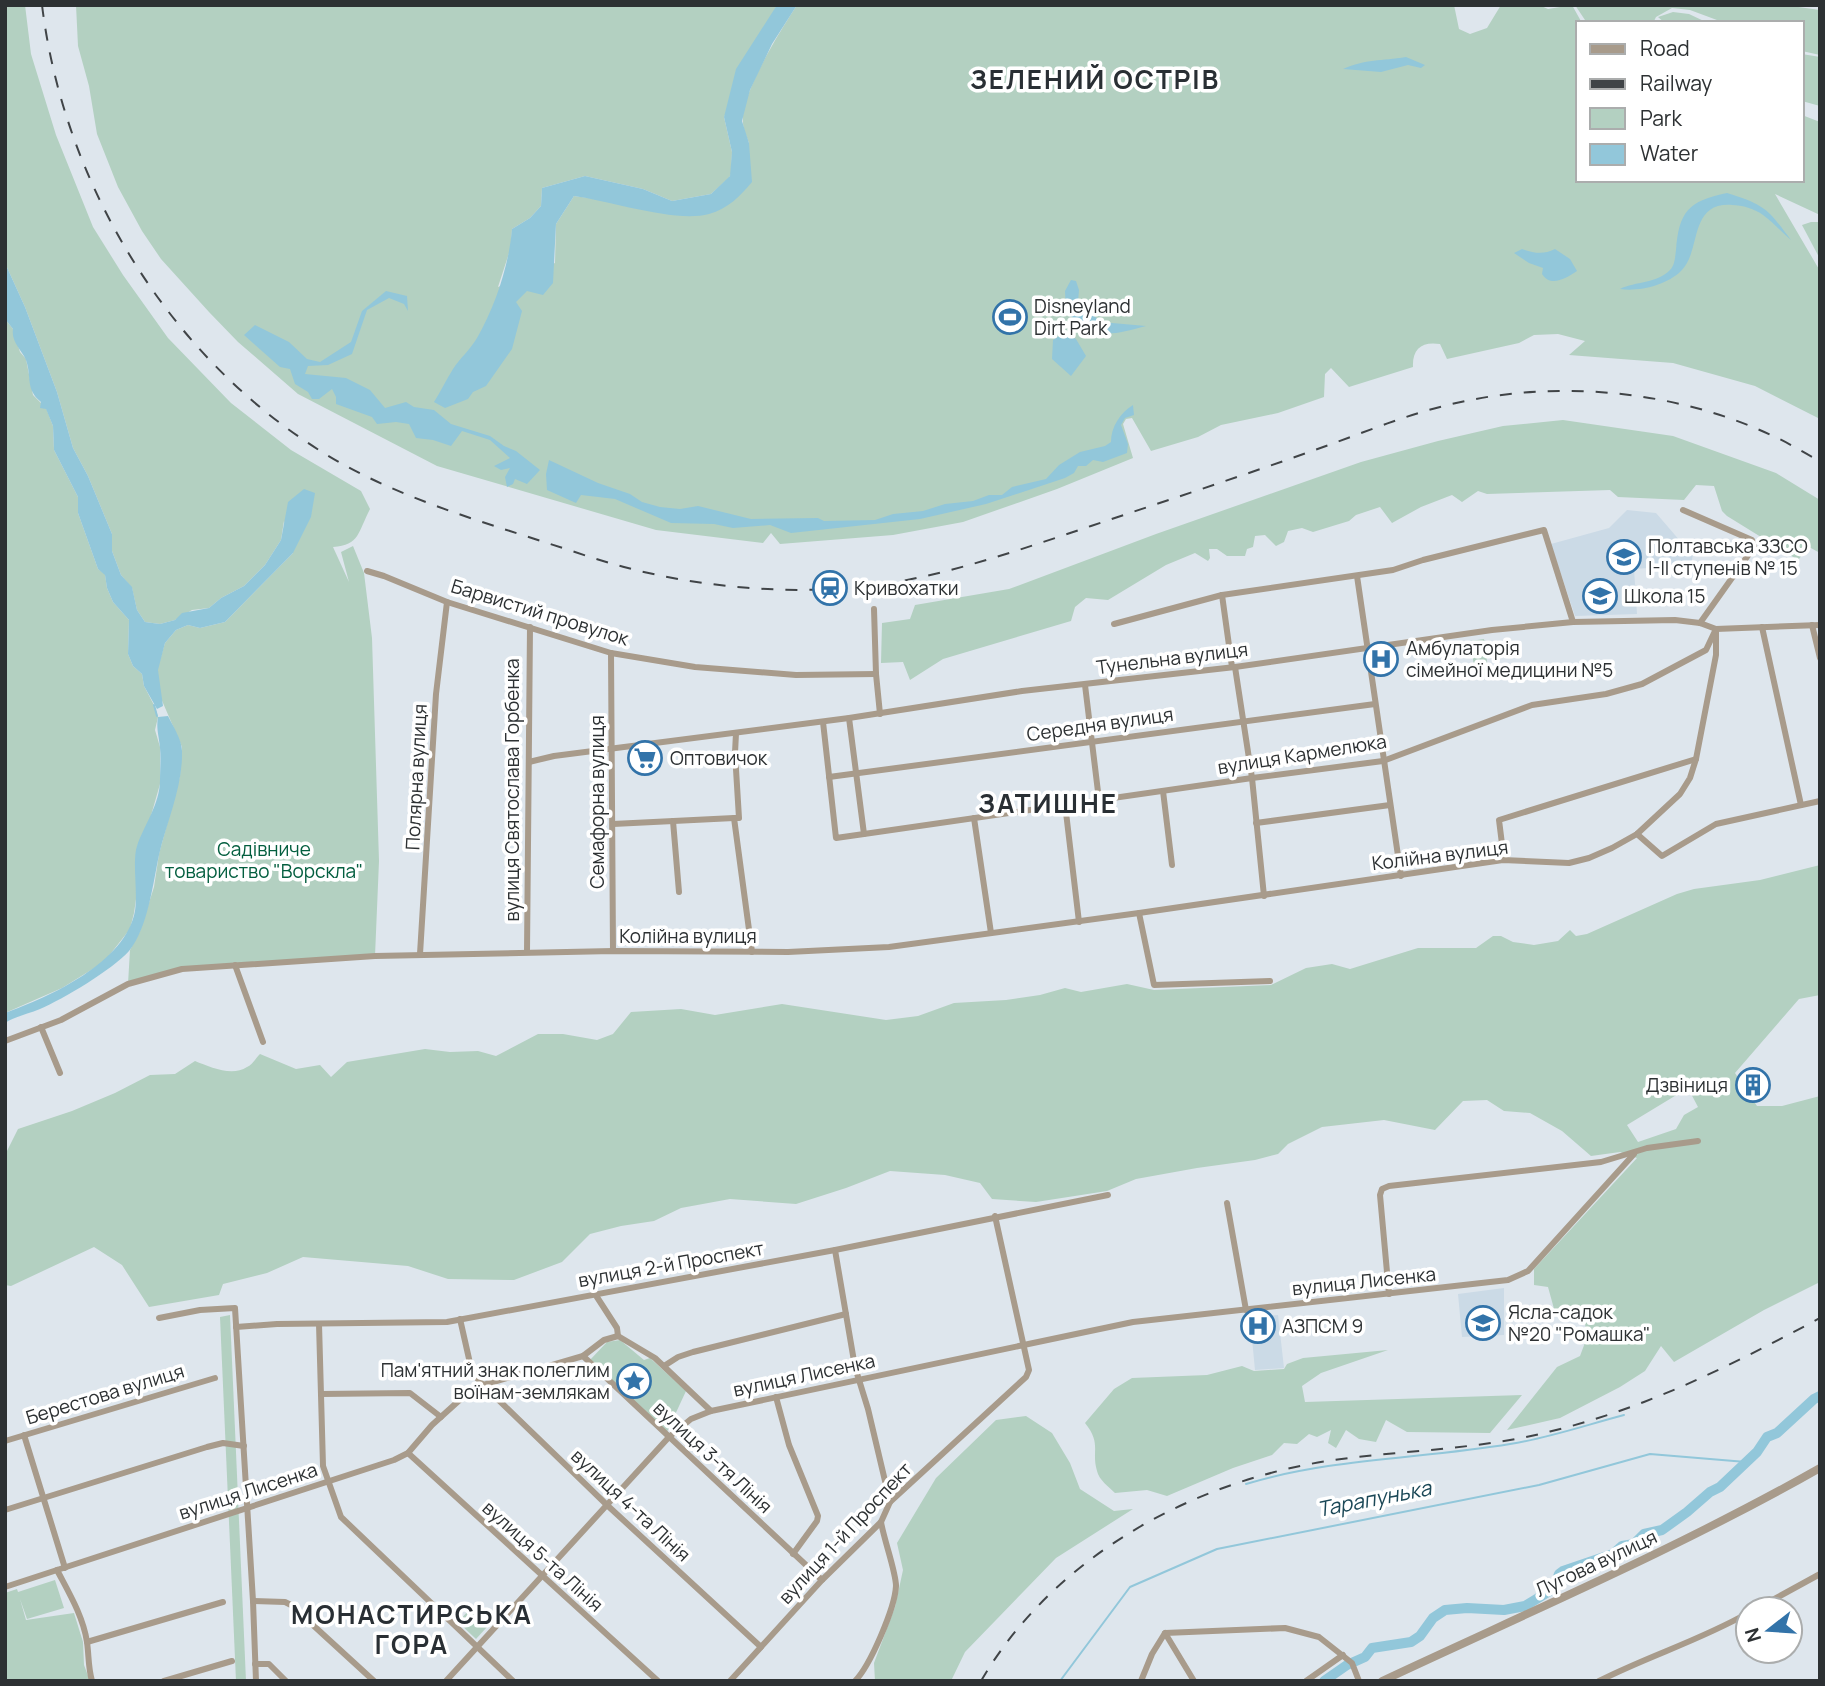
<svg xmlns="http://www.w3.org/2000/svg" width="1825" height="1686" viewBox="0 0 1825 1686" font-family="Manrope,sans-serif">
<rect width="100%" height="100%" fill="#dee6ed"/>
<!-- built -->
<g fill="#cbdae6">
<path d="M1627 510 1656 513 1687 549H1694L1691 565 1634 569 1637 614 1575 616 1551 544 1609 528Z"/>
<path d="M1504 1288V1335L1462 1337 1458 1294Z"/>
<path d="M1278 1315 1284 1368 1255 1370 1250 1318Z"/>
</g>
<!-- green -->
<g fill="#b3d0c1" fill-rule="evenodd">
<path d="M5 5H25L31 54 56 135 93 227 123 275 168 338 231 403 291 450 361 491 370 509C358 532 360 545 333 547L349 582 341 552 353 546 364 573 372 638 379 861 375 956 182 969 128 984 130 950 140 931 154 887 159 854 180 776 182 747 160 696 157 670 165 643 176 630 188 625 200 628 225 622 293 553 284 521 281 540 265 565 244 586 221 598 209 608 192 610 175 620 160 624 145 622 137 610 132 588 121 575 112 551V534L88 476 73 448 57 392 25 307 5 263Z"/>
<path d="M76 5H777L724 117 732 152 731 176 711 194 672 201 643 189 585 176 542 188 541 206 530 218 512 229 511 247 498 287 555 263 556 224 574 196 708 214 749 143C747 137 743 129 743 123 740 94 781 30 797 5H1454L1459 29 1470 34 1487 28 1501 5H1539L1548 9 1572 5 1582 23H1578V180H1802V115L1820 122V215L1775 194 1820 271V419L1755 386 1673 363 1569 355 1585 341 1558 334 1534 335 1519 343 1447 359 1440 344C1422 341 1412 349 1413 367L1349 387 1331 368 1325 374 1324 397 1278 413 1221 425 1198 437 1151 451 1132 418 1126 419 1123 424 1133 458 1057 489 963 522 893 535 780 544 771 533 763 543 656 530 437 466 298 394 238 342 209 312 161 259 142 231 118 187 97 134 89 86 78 46Z"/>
<path d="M1575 5H1784L1820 10V55L1802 51V23H1725L1690 10 1672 8 1656 17 1653 23H1587Z"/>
<path d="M1673 12 1689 14 1708 23H1665L1658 17Z"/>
<path d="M1802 54 1820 57V106L1802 101Z"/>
<path d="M1811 222H1820V259L1802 225Z"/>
<path d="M5 319 13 329 20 352 26 359 33 395 46 408 53 426 54 450 78 497V513L98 569 105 574 107 588 113 602 129 620 128 654 133 666 142 674 144 686 155 707 158 717 155 730 160 747V784L150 819 137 847V892L134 913 130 929 104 962 62 988 5 1013Z"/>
<path d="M1563 420 1673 436 1776 473 1820 500V553L1809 547 1798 560 1727 516 1722 511 1714 486 1696 485 1684 500 1618 497 1610 490 1487 494 1478 491 1462 502 1452 495 1421 507 1392 523 1380 507 1356 515 1349 521 1313 532 1302 528 1288 531 1284 542 1276 546 1265 535 1255 536 1253 547 1247 549 1245 556H1227L1217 549H1209L1210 558 1208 561 1195 553 1166 565 1108 600 1086 598 1075 607 1071 621 943 659 910 680 903 662 881 663 882 623 910 619 915 605 1009 589 1156 534 1361 462 1438 441 1503 426Z"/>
<path d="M1484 639 1489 676 1476 678 1470 641Z"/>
<path d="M1820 865V995L1799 999 1735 1073 1757 1106H1782L1820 1096V1282L1764 1310 1674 1362 1661 1346 1645 1371 1620 1387 1560 1418 1507 1430 1557 1367 1580 1356 1586 1340 1585 1321 1556 1316 1548 1287 1534 1285V1269L1637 1158 1620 1152 1591 1156 1562 1131 1530 1113 1504 1111 1487 1100 1463 1101 1435 1130 1384 1120 1322 1127 1288 1144 1278 1154 1255 1160 1197 1168 1136 1179 1107 1191 1036 1202 992 1199 980 1183 945 1175 890 1171 846 1188 796 1204 730 1199 681 1208 654 1221 621 1226 590 1234 562 1262 514 1280 448 1279 408 1266 303 1257 267 1273 223 1284 219 1295 149 1307 122 1265 94 1247 11 1286 5 1285V1155L18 1129 72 1111 115 1093 150 1075 175 1074 195 1061C210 1067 232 1077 247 1067 252 1065 256 1058 260 1054L296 1069 320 1065 331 1077 347 1062 425 1049 450 1052 478 1051 496 1056 538 1034H563L597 1040 613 1034 631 1012 681 1009 715 1015 782 1004 886 1020 918 1016 954 1003 1006 1000 1040 995 1065 988 1081 992 1127 984 1154 990 1271 985 1306 968 1332 964 1350 969 1418 948H1476L1493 936H1501L1513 942 1534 945 1558 941 1570 930 1576 936 1587 934 1677 894 1694 889 1760 880ZM1688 1088 1698 1107 1684 1115 1676 1129 1638 1142 1627 1125Z"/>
<path d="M230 1315 246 1681H236L220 1317Z"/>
<path d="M620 1340 644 1360 650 1358 686 1391 667 1432 590 1360 607 1342Z"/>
<path d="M1388 1350 1321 1373 1302 1386 1305 1402 1522 1395 1490 1433 1407 1432 1386 1420 1376 1442 1359 1439 1346 1430 1336 1448 1328 1443 1331 1430 1317 1437 1309 1434 1297 1444 1284 1443 1272 1455 1233 1468 1167 1496 1147 1490 1115 1493C1109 1487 1099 1480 1097 1471 1091 1451 1102 1444 1085 1423L1114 1389 1132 1378 1207 1375 1242 1366 1254 1371 1284 1369 1287 1364 1303 1358Z"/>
<path d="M1026 1416 1052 1433 1070 1463 1080 1489 1114 1511 1133 1509 1056 1558 965 1652 951 1681H875L874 1663 895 1607 903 1570 897 1543 936 1478 996 1420Z"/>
<path d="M55 1580 64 1608 27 1619 20 1599 26 1620 74 1613 83 1642 84 1665 90 1681H5V1593L17 1589 18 1592Z"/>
<path d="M470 1609 487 1627 476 1639 458 1622Z"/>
</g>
<!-- water -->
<g fill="#92c7da">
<path d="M777 5H797L772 44 750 90 742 121 749 143 752 182C740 196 728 209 709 214 675 223 611 201 574 196L556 224 553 283 543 295 527 291 516 302 522 311 512 349 486 386 473 392 468 399 445 408 434 402C441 391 446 380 453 369 460 358 470 350 477 338 495 307 509 265 512 229L530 218 541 206 542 188 585 176 643 189 672 201 711 194 730 176 732 152 724 117 736 69Z"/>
<path d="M1406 57 1425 65 1421 68 1408 65 1381 72 1343 69C1366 59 1381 61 1406 57Z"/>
<path d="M1727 193C1765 205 1767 208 1791 240 1781 232 1773 222 1763 215 1755 209 1742 205 1732 205 1688 202 1702 251 1681 271 1667 285 1639 292 1620 289 1636 281 1656 284 1670 270 1675 265 1675 257 1676 250 1679 212 1688 201 1727 193Z"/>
<path d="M1522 249C1534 253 1543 255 1555 249L1570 259 1577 271C1566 278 1551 288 1542 274L1543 268 1529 263 1514 253Z"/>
<path d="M5 263 25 307 57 392 73 448 88 476 112 534V551L121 575 132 587 137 610 145 622 160 624 175 620 182 613 209 608 221 598 244 586 265 565 281 540 288 502 304 489 315 493 311 517 293 553 225 622 200 628 188 625 176 630 165 643 158 670 163 706 157 709 144 686 142 674 133 666 128 654 129 620 113 602 107 588 105 575 98 569 78 513V497L54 450 53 426 46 409 40 408 41 402C25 389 32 377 26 360 21 349 11 342 13 329L5 319Z"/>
<path d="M1071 280 1076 281 1079 290 1078 302 1101 322 1146 326C1109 336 1096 340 1066 312L1065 291Z"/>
<path d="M386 291 407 296 408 311 404 304 389 298 367 310 352 354 328 365 308 366 305 374 346 378 370 390 385 408 406 402 414 407 434 410 451 424 490 436 504 446 516 451 540 470 527 484 515 479 513 484 507 487 505 477 510 468 501 470 494 466 510 458 490 440 462 431 451 446 433 440 416 438 409 424 396 422 377 424 372 417 336 404V397L332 389 319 399H312L308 392 295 384 290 369 280 367 244 335 255 325 289 342 307 359 320 362 351 342 362 311Z"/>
<path d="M1064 333 1076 339 1086 356 1071 376 1052 359 1053 340Z"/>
<path d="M1133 405 1134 415 1125 418 1121 425 1128 444 1127 453 1103 462 1093 460 1086 466H1078L1074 473 1065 478 986 504 920 519 791 533 770 525 733 528 714 524 671 523 615 499 581 495 576 503 547 490 546 474 549 460 598 483 630 494 642 502 660 507 680 509 698 506 751 519 818 518 824 521 875 520 893 514 923 511 945 504 973 501 989 495H1002L1012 487 1046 479 1059 465 1080 452 1105 446 1111 442C1111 427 1120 413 1133 405Z"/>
<path d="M168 716C173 726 182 740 182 751 183 787 167 820 159 855 153 883 148 928 129 951 112 970 63 999 40 1009 28 1014 16 1016 5 1023V1013C50 997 126 962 135 911 138 891 132 862 137 846 144 825 160 804 160 780 160 770 161 758 160 748 159 736 156 729 158 717Z"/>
</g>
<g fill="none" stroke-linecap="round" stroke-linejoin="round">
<!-- stream -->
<g stroke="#92c7da" stroke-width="2">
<path d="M154 705 157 716"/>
<path d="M1246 1484C1332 1458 1421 1459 1510 1444 1549 1438 1586 1425 1624 1415"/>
<path d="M1060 1681 1130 1587 1217 1549 1539 1485 1650 1454 1746 1462"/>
</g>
<!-- river -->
<path stroke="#92c7da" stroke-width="10" d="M1324 1681 1347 1665 1365 1657 1372 1648 1411 1642 1420 1636 1433 1618 1445 1610 1467 1608 1504 1610 1525 1606 1553 1589 1559 1574 1563 1571 1613 1554 1622 1546 1634 1544 1644 1534 1662 1530 1687 1512 1710 1492 1720 1487 1757 1452 1767 1437 1777 1433 1814 1399 1820 1396"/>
<!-- minor -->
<g stroke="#a89b8b" stroke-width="6">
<path d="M1683 510 1752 540 1754 547 1700 623"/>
<path d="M367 571 384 576 447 602 611 653 695 667 796 675 876 674"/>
<path d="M1357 576 1401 876"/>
<path d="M1222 595 1232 667"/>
<path d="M874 609 876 674 880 714"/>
<path d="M1114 624 1222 595 1393 570 1423 560 1544 530 1573 622"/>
<path d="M1812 625 1820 658"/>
<path d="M1762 627 1801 805"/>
<path d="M611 653 613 951"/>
<path d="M1235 667 1252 778 1264 896"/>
<path d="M1085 685 1099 800"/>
<path d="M823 722 836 838 864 834 849 718"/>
<path d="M736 733 735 753 739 818H734L752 952"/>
<path d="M529 762 554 756 849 718 1022 691 1235 667 1492 630 1573 622 1675 620 1700 623 1716 629 1820 625"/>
<path d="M829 777 1375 704"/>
<path d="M1163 791 1172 865"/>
<path d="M1065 804 1079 922"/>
<path d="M974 818 991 933"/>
<path d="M673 821 679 892"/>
<path d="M1256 823 1390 805"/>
<path d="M613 824 734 818"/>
<path d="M864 834 1252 778 1383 761 1532 705 1606 694 1642 684 1706 650 1715 631"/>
<path d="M1637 834 1662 856 1716 824 1820 801"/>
<path d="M1502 844 1499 820 1696 759"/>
<path d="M1139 913 1154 985 1270 981"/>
<path d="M527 952 530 627"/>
<path d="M420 954 436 694 447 602"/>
<path d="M235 965 263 1042"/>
<path d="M41 1027 60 1073"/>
<path d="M5 1041 61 1020 128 984 182 969 375 956 613 951 788 952 889 947 1139 913 1503 860 1569 863 1589 858 1612 848 1637 834 1680 794 1690 778 1696 759 1716 655V629"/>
<path d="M1227 1203 1246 1310"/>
<path d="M835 1250 855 1367 868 1409 890 1502"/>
<path d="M595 1294 617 1328 618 1336"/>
<path d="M1389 1294 1380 1195 1382 1189 1389 1186 1601 1162 1647 1148 1698 1141"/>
<path d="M159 1318 200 1310 235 1308 253 1601 256 1681"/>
<path d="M460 1319 472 1372 482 1384 608 1506 761 1647"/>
<path d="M319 1324 323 1466 341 1517 513 1681"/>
<path d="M236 1327 277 1324 447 1322 835 1250 1108 1195"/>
<path d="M583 1356 822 1580"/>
<path d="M664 1366 678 1357 693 1352 846 1314"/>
<path d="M321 1394 410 1393 441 1417"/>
<path d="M776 1397 789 1445 818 1516 817 1521 793 1554"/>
<path d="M24 1435 65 1568"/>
<path d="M5 1441 215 1378"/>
<path d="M408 1453 658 1681"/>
<path d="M5 1510 207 1447 223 1443 244 1446"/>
<path d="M57 1570C69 1593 83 1616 87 1642 89 1656 88 1667 92 1681"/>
<path d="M5 1587 394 1460 408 1453 432 1425 473 1388 583 1356 604 1340 618 1336 655 1358 711 1411"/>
<path d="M253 1601 285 1602 291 1605 374 1681"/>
<path d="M1756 1609 1820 1574"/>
<path d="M1165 1633 1194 1681"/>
<path d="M87 1642 223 1602"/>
<path d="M255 1664H269L286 1681"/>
<path d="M164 1681 232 1661"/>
<path d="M446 1681 669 1437 691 1419 711 1411 1133 1322 1508 1280 1528 1271 1634 1154"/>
<path d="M730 1681 822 1580 881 1522 890 1502 1026 1377 1029 1370 995 1216"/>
<path d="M855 1681C870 1666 895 1608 896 1586 896 1572 884 1540 881 1522"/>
<path d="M1141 1681 1152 1654 1165 1633 1285 1628 1319 1637 1352 1663 1359 1681"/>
<path d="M1306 1681 1343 1655"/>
<path d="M1599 1681C1648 1656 1701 1640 1748 1613"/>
</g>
<!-- tertiary -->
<path stroke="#a89b8b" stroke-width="8" d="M1382 1681C1529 1612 1679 1548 1820 1468"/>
<!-- rail -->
<g stroke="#404447" stroke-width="2" stroke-dasharray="12 12" stroke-linecap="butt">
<path d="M42 5C65 193 179 374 346 466 409 500 476 520 544 542 570 550 597 560 624 567 703 588 796 596 877 585 949 575 1022 549 1091 526 1165 501 1239 477 1312 451 1358 435 1404 415 1452 404 1556 379 1676 390 1773 436 1789 443 1804 453 1820 461"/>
<path d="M981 1681C1053 1558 1189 1483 1327 1461 1402 1450 1479 1450 1552 1431 1647 1408 1734 1364 1820 1318"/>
</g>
</g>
<!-- icons -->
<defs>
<g id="stadium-ring" transform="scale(1.75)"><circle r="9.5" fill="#fff" stroke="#3273a9" stroke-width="1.5"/><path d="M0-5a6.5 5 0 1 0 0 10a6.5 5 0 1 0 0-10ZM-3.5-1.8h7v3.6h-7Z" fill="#3273a9"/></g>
<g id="school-ring" transform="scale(1.75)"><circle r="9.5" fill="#fff" stroke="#3273a9" stroke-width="1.5"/><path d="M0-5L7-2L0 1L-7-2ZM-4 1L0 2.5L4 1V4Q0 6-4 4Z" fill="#3273a9"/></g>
<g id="station-ring" transform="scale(1.75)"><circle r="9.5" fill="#fff" stroke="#3273a9" stroke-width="1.5"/><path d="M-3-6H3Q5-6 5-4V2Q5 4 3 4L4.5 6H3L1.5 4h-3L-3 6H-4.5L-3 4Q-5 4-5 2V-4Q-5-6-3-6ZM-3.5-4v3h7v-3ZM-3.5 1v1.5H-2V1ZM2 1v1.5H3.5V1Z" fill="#3273a9"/></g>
<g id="hospital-ring" transform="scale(1.75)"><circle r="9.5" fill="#fff" stroke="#3273a9" stroke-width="1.5"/><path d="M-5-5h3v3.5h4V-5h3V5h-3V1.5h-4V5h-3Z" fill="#3273a9"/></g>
<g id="supermarket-ring" transform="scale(1.75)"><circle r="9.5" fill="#fff" stroke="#3273a9" stroke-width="1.5"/><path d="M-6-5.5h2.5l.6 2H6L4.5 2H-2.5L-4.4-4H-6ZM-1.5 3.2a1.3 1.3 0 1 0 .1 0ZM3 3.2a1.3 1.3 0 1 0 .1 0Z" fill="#3273a9"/></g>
<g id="building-ring" transform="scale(1.75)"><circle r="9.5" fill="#fff" stroke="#3273a9" stroke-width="1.5"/><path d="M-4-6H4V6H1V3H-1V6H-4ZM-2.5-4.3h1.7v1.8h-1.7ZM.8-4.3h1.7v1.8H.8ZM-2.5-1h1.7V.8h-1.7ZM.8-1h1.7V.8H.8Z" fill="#3273a9"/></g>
<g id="sight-ring" transform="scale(1.75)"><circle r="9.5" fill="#fff" stroke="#3273a9" stroke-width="1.5"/><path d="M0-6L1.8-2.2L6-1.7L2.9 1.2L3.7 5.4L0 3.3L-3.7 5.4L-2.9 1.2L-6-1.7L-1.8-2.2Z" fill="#3273a9"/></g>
</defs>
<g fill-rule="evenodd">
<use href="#stadium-ring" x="1010" y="317"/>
<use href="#school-ring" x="1624" y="557"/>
<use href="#station-ring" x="830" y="588"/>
<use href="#school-ring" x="1600" y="596"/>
<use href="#hospital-ring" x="1381" y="659"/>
<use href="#supermarket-ring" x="645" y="758"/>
<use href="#building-ring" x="1753" y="1085"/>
<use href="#school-ring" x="1483" y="1323"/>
<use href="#hospital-ring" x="1258" y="1326"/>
<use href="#sight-ring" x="634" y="1381"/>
</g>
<g text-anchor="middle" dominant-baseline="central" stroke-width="7" stroke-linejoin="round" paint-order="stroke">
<!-- poi labels -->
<g font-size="19" fill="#2d3133" stroke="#fff" text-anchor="start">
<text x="1034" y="306">Disneyland<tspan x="1034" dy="22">Dirt Park</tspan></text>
<text x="1648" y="546">Полтавська ЗЗСО<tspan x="1648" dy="22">І-ІІ ступенів № 15</tspan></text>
<text x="854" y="588">Кривохатки</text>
<text x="1624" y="596">Школа 15</text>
<text x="1406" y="648">Амбулаторія<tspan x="1406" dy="22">сімейної медицини №5</tspan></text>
<text x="670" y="758">Оптовичок</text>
<text x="1728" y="1085" text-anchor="end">Дзвіниця</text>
<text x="1508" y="1312">Ясла-садок<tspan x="1508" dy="22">№20 "Ромашка"</tspan></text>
<text x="1282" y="1326">АЗПСМ 9</text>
<text x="610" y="1370" text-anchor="end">Пам'ятний знак полеглим<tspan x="610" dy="22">воїнам-землякам</tspan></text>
</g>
<!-- street labels -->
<g font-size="19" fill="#2d3133" stroke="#fff">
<text transform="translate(540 612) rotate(17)">Барвистий провулок</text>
<text transform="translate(1172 658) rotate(-7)">Тунельна вулиця</text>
<text transform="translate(1100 724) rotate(-8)">Середня вулиця</text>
<text transform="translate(1302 754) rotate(-9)">вулиця Кармелюка</text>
<text transform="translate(416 777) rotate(-87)">Полярна вулиця</text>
<text transform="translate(512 790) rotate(-90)">вулиця Святослава Горбенка</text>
<text transform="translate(597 802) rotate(-90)">Семафорна вулиця</text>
<text transform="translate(1440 855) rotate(-7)">Колійна вулиця</text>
<text x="688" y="936">Колійна вулиця</text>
<text transform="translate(671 1264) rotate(-10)">вулиця 2-й Проспект</text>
<text transform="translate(1364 1281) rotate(-6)">вулиця Лисенка</text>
<text transform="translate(804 1375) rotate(-12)">вулиця Лисенка</text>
<text transform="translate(105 1394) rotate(-17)">Берестова вулиця</text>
<text transform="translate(713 1457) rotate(43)">вулиця 3-тя Лінія</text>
<text transform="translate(248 1491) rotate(-18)">вулиця Лисенка</text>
<text transform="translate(631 1505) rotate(43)">вулиця 4-та Лінія</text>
<text transform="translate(845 1533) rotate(-47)">вулиця 1-й Проспект</text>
<text transform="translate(543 1556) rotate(42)">вулиця 5-та Лінія</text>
<text transform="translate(1596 1563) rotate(-25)">Лугова вулиця</text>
</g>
<!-- park labels -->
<g font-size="19" fill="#035e3f" stroke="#fff">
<text x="264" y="849">Садівниче<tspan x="264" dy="22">товариство "Ворскла"</tspan></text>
</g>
<!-- water labels -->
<g font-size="21" font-style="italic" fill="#1b4857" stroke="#fff">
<text transform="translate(1374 1498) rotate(-11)">Тарапунька</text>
</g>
<!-- district labels -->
<g font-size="26" font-weight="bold" letter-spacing="2" fill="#292f34" stroke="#fff">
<text x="1095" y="79">ЗЕЛЕНИЙ ОСТРІВ</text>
<text x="1048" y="803">ЗАТИШНЕ</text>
<text x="412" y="1614">МОНАСТИРСЬКА<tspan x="412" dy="30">ГОРА</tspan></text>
</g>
</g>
<!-- border -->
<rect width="1825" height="1686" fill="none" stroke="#2d3133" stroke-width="14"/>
<!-- legend -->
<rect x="1576" y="21" width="228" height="161" fill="#ffffff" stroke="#abadad" stroke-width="2"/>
<rect x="1590" y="44" width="35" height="10" fill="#a89b8b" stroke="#abadad" stroke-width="2"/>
<text x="1640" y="56" font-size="21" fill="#2d3133">Road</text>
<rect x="1590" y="79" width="35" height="10" fill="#404447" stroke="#abadad" stroke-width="2"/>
<text x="1640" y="91" font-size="21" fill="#2d3133">Railway</text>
<rect x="1590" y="108" width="35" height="21" fill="#b3d0c1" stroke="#abadad" stroke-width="2"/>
<text x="1640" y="126" font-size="21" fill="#2d3133">Park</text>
<rect x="1590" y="144" width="35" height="21" fill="#92c7da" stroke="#abadad" stroke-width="2"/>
<text x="1640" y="161" font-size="21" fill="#2d3133">Water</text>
<!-- north arrow -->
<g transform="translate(1769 1630) rotate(253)"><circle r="33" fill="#ffffff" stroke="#abadad" stroke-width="2"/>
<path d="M0-5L12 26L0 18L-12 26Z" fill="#3273a9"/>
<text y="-10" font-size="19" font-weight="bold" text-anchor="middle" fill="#2d3133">N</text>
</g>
</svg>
